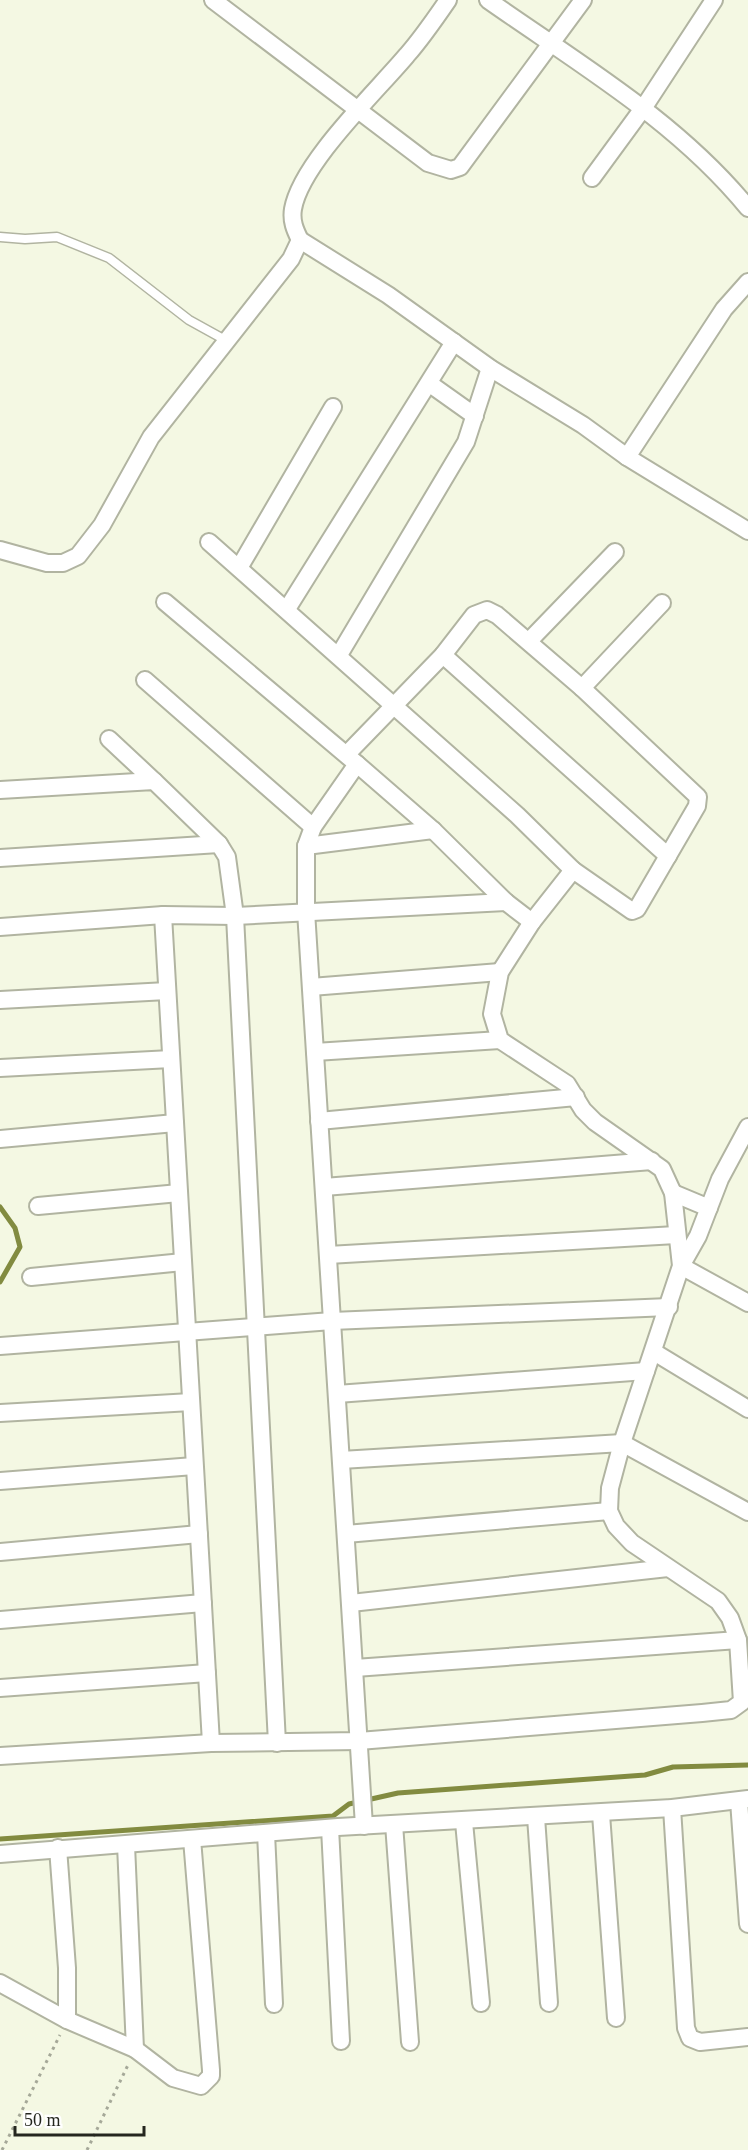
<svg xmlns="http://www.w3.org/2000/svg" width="748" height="2150" viewBox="0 0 748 2150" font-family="'Times New Roman',serif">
<rect width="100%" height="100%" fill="#f4f8e3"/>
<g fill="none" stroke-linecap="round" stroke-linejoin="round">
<!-- stream -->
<g stroke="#828b40" stroke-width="5">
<path d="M0 1207 15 1228 20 1247 0 1282"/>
<path d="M0 1839 333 1816 349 1804 398 1793 645 1775 673 1767 748 1765"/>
</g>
<!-- lane casing -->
<g stroke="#b1b4a1" stroke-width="11">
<path id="lane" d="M0 237 25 239 57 237 109 258 189 320 227 341"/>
</g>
<!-- street casing -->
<g stroke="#b1b4a1" stroke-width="20">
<g id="street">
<path d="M213 0 428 163 451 170 460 167 583 0"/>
<path d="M488 0C579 64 677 121 748 208"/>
<path d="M592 178 644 107 714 0"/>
<path d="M300 240 388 295 490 368 583 425 627 457 748 531"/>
<path d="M430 384 475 416"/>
<path d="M627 457 724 309 748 282"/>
<path d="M0 550 47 563H63L78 556 102 525 151 437 291 259 300 240C295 230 291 221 293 209 301 163 376 92 407 55 422 38 435 19 448 0"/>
<path d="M239 568 333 407"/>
<path d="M165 602 357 764 313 827 306 846V911L364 1826"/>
<path d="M287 609 454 342"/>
<path d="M529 641 615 552"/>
<path d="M339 655 466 442 490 368"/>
<path d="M443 655 668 856"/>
<path d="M145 680 313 827"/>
<path d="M582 688 662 603"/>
<path d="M109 739 154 781"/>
<path d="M347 754 443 655 474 615 487 610 497 615 582 688 698 797 697 806 637 909 632 911 573 870"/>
<path d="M357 764 433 830 506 902 532 922"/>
<path d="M0 790 154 781 219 844 227 857 235 916 277 1743"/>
<path d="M306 846 433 830"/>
<path d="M0 858 219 844"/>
<path d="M163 915 211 1743"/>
<path d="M0 927 163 915 235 916 506 902"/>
<path d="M311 987 500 972"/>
<path d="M0 1000 167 991"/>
<path d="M315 1052 500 1040"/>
<path d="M0 1068 171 1059"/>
<path d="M319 1121 576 1097"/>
<path d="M748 1127 720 1179 698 1236 681 1266 748 1303"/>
<path d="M0 1139 175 1123"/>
<path d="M324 1187 652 1161"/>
<path d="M673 1193 709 1208"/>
<path d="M38 1206 179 1193"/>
<path d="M328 1255 676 1235"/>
<path d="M31 1277 183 1262"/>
<path d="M0 1346 332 1321 669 1307"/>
<path d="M654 1352 748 1409"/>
<path d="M337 1394 646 1371"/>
<path d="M0 1413 191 1402"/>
<path d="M341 1460 622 1443 748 1512"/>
<path d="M0 1481 194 1466"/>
<path d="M346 1534 609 1511"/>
<path d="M0 1552 199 1534"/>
<path d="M351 1603 668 1568"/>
<path d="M0 1620 203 1603"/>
<path d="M355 1668 738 1640"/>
<path d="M0 1688 207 1673"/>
<path d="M0 1756 211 1743 359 1741 702 1713 731 1710 742 1702 738 1640 730 1618 718 1601 632 1543 616 1526 609 1511 610 1488 622 1443 681 1266 673 1193 662 1169 595 1122 583 1110 567 1084 500 1040 492 1014 500 972 532 922 573 870 517 815 209 542"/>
<path d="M739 1801 748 1924"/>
<path d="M672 1808 686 2028 690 2038 700 2042 748 2037"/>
<path d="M601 1814 616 2018"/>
<path d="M536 1817 549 2003"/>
<path d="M464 1822 481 2003"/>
<path d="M394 1824 410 2042"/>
<path d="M330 1828 341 2041"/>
<path d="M266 1833 274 2004"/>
<path d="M126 1845 135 2049"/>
<path d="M58 1848 67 1968V2020"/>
<path d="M0 1854 338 1827 672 1808 748 1799"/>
<path d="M0 1983 67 2020 135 2049 173 2078 201 2086 211 2076V2070L192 1839"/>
</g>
</g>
<!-- path -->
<g stroke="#a5a898" stroke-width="3" stroke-dasharray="3 4.5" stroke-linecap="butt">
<path d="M2 2150 60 2035"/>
<path d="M87 2150 128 2065"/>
</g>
<!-- lane -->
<use href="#lane" stroke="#fff" stroke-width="8"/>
<!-- street -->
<use href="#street" stroke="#fff" stroke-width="16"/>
</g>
<!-- scale -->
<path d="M15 2126v9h129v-9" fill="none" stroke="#24261e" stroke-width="3"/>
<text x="24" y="2126" font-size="18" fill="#24261e" stroke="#ffffff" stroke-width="4.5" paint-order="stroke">50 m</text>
</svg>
